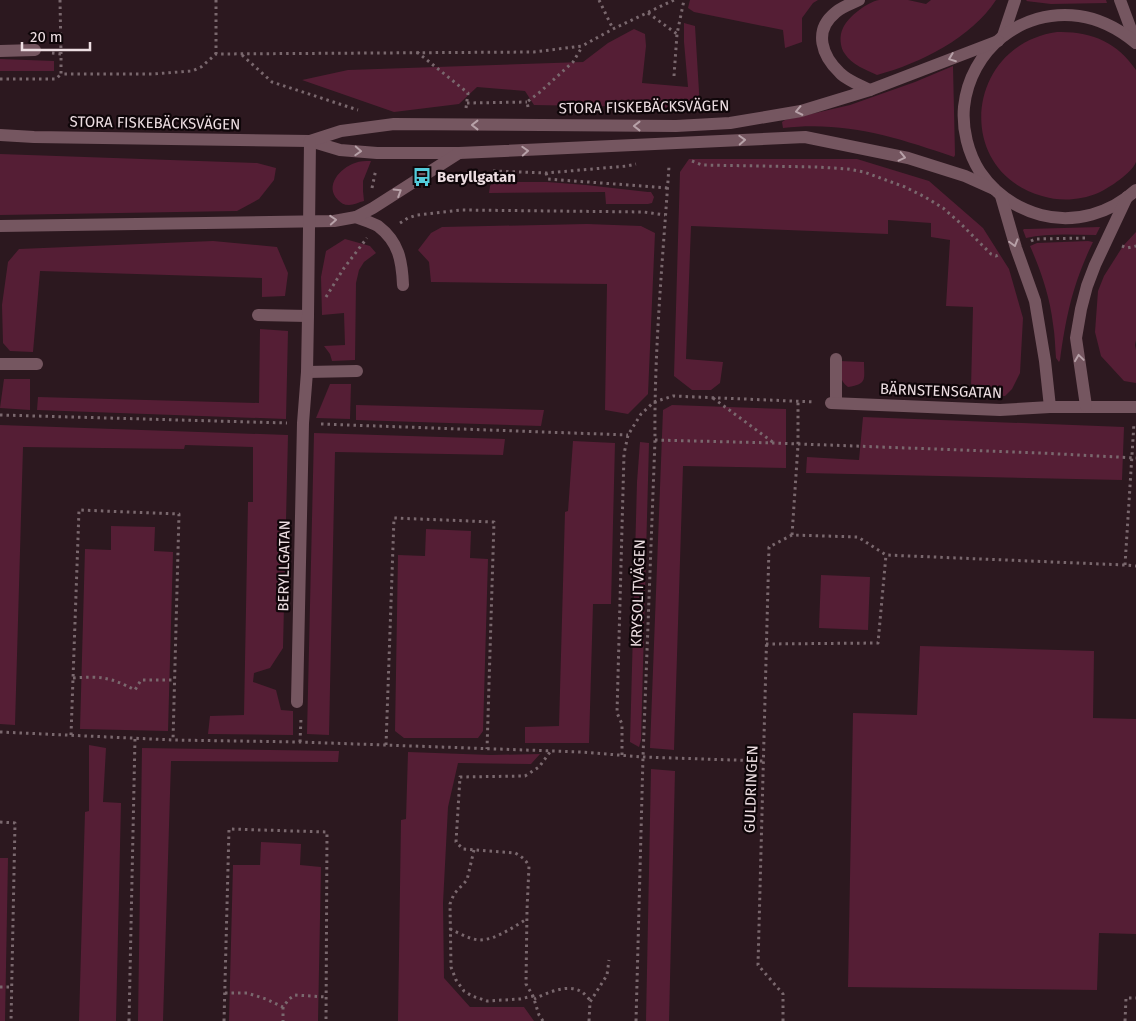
<svg xmlns="http://www.w3.org/2000/svg" width="1136" height="1021" viewBox="0 0 1136 1021" font-family="'Fira Sans',sans-serif">
<rect width="100%" height="100%" fill="#2c181f"/>
<!-- green -->
<g fill="#551e35">
<path d="M690 0H818L813 3 802 18V42L785 48 783 30 694 12 688 8Z"/>
<path d="M879 0H908L926 4 931 0H996C971 38 921 63 877 75 866 70 851 64 845 54 840 48 839 35 843 28 848 17 867 2 879 0Z"/>
<path d="M1027 0H1106L1107 3 1051 4 1026 1Z"/>
<path d="M684 23 695 26 700 108 534 105 525 91 477 87 459 104 394 112 302 80 348 70 583 62 608 43 634 29 645 34 646 46 642 83 688 87 684 42Z"/>
<path d="M1057 32C1091 31 1117 42 1136 70 1136 93 1136 116 1136 139 1136 145 1136 155 1136 162 1132 173 1109 188 1098 193 1081 200 1061 202 1042 196 953 171 965 45 1057 32Z"/>
<path d="M0 59 54 61V71H0Z"/>
<path d="M953 66 955 155 954 157C895 137 846 121 783 128L782 122 785 120 850 105 915 82Z"/>
<path d="M0 154 257 163 276 168 274 180 259 199 237 211 0 215Z"/>
<path d="M689 159H857L929 181 983 228 1009 269 1023 318 1020 373 1012 389 1005 396 974 394 971 388 973 307 946 306 950 240 931 237V223L888 220V234L691 226 686 359 723 362 720 383 711 390H692L674 376 680 172Z"/>
<path d="M371 161 363 181V191L364 201C359 202 354 205 349 205 344 205 341 203 338 200 324 186 340 168 355 163 360 161 365 161 371 161Z"/>
<path d="M493 182H547L586 185 648 192H651L654 197 652 203 648 204H606L605 192 489 193 490 186Z"/>
<path d="M587 224 641 226 655 233 648 394 628 414 605 410 607 284 431 282 429 262 418 250 431 233 442 227Z"/>
<path d="M1100 227 1096 235C1073 235 1048 233 1026 238L1023 230 1024 229H1027Z"/>
<path d="M1136 232V340L1135 345 1136 350V383L1124 381 1101 356 1095 332 1098 291 1104 276 1123 246Z"/>
<path d="M345 239 370 246 376 253 364 262 359 270 356 283 355 360 332 361 330 354 324 346 345 345 344 313 322 315 321 277 326 251Z"/>
<path d="M213 241 277 247 288 273 285 296 262 297V278L40 271 33 352 10 351 3 343 2 305 8 262 19 249Z"/>
<path d="M1088 241 1093 242C1073 283 1066 316 1060 360L1059 362 1056 358C1055 347 1055 335 1053 324 1050 297 1041 271 1030 246L1037 243Z"/>
<path d="M260 329 288 331 286 419 37 410 38 397 259 403Z"/>
<path d="M839 361 864 362C864 379 868 384 848 387 839 381 840 371 839 361Z"/>
<path d="M4 379H30V410L0 408Z"/>
<path d="M330 384H351L350 419 316 418Z"/>
<path d="M356 405 544 410 541 426 356 420Z"/>
<path d="M672 405 786 409V468L683 466 674 750 650 748 663 410Z"/>
<path d="M863 417 1124 427 1122 480 806 473 807 457 859 460Z"/>
<path d="M0 425 288 435 283 648 270 668 254 673 253 682 276 690 281 710 293 711V735L208 734 210 716 244 715 248 502H253V447L185 445 184 449 23 447 15 725 0 724Z"/>
<path d="M314 433 505 439 503 455 335 452 329 735 307 734Z"/>
<path d="M573 441 615 443 611 604H593L589 743H525V727L559 726 565 512 568 511Z"/>
<path d="M640 442 649 443 641 740 639 747 630 742 637 482Z"/>
<path d="M111 526 155 527 154 551 173 552 168 731 80 729 85 549 111 550Z"/>
<path d="M426 529 471 531 470 558 488 559 483 731 478 738H404L395 731 398 555 425 556Z"/>
<path d="M821 575 870 577 868 630 819 628Z"/>
<path d="M920 646 1094 651 1093 718 1136 719V934L1099 933 1097 990 848 987 853 713 917 715Z"/>
<path d="M89 745 106 748 103 802 121 803 116 1021H79L85 812 89 811Z"/>
<path d="M142 748 339 751 338 762 171 761 163 1021H138Z"/>
<path d="M408 752 491 755 540 754 531 764 458 763 448 807 443 903 444 978 470 1007H524L534 1021H398L401 820 406 819Z"/>
<path d="M651 769 675 771 669 1021H646Z"/>
<path d="M261 842 301 844 300 865 321 867 318 1021H229L233 865H260Z"/>
<path d="M0 858H8L5 1021H0Z"/>
</g>
<g fill="none" stroke-linecap="round" stroke-linejoin="round">
<!-- path -->
<g stroke="#7a686e" stroke-width="3" stroke-dasharray="2.5 4" stroke-linecap="butt">
<path d="M60 0 61 54"/>
<path d="M216 0V54"/>
<path d="M599 0 613 29"/>
<path d="M648 13 677 34"/>
<path d="M417 52 468 93 466 108"/>
<path d="M52 53 61 54V74H153L192 71 201 67 216 54 534 52 582 46 613 29 674 0"/>
<path d="M242 55 272 82 358 110"/>
<path d="M674 76 677 34 684 0"/>
<path d="M0 79H56L61 74"/>
<path d="M467 103 527 102"/>
<path d="M528 107 527 102 540 92 573 62 582 47"/>
<path d="M692 161 702 165 817 167 848 169 864 172 905 187 925 197 943 208 959 222 991 254 996 256 1000 254"/>
<path d="M493 171 546 173 627 166 636 164"/>
<path d="M546 173 548 179 668 188"/>
<path d="M459 175 472 172"/>
<path d="M372 188 376 169"/>
<path d="M400 223 408 218 417 215 461 210 644 212 665 215"/>
<path d="M1031 241 1035 239 1089 238"/>
<path d="M1122 246 1127 248 1136 246"/>
<path d="M326 297 344 268 367 238"/>
<path d="M713 398 774 443"/>
<path d="M0 415 287 423"/>
<path d="M321 424 628 435"/>
<path d="M655 440 774 443 1041 453 1136 458"/>
<path d="M792 535 798 445V402"/>
<path d="M1125 565 1134 423"/>
<path d="M766 644 878 643 886 555"/>
<path d="M73 678C101 676 110 677 135 690L141 680H175"/>
<path d="M0 732 173 740 300 742 581 752 643 757 763 761"/>
<path d="M71 735 79 510 179 514 173 740"/>
<path d="M300 742 301 718"/>
<path d="M386 745 394 518 494 522 487 749"/>
<path d="M622 755V724L617 713 624 454 628 435 641 414 654 402 673 396 815 402"/>
<path d="M0 822 15 823 11 1021"/>
<path d="M474 850 467 880 454 894 450 904 451 967 456 980 464 991 472 996 487 1001 520 999 533 996"/>
<path d="M450 929C459 933 469 939 479 940 496 940 513 927 527 919"/>
<path d="M0 987H11"/>
<path d="M225 993H247L266 999 283 1007 289 999 295 995 326 997"/>
<path d="M534 999C547 993 568 983 582 992 585 994 588 998 591 1001"/>
<path d="M283 1007V1021"/>
<path d="M129 1021 135 738"/>
<path d="M224 1021 229 829 327 832 326 1021"/>
<path d="M543 1021 539 1015 533 996 526 984 527 910 529 866C526 860 521 856 515 853L463 849 456 842 460 777 525 776 539 767 550 752"/>
<path d="M589 1021 590 1002 607 975 609 960"/>
<path d="M636 1021 643 757 655 440C654 349 663 257 669 166"/>
<path d="M783 1021V994L758 965 769 547 792 535 858 537 886 555 1125 565 1136 566"/>
<path d="M1125 1021 1126 998H1136"/>
</g>
<!-- minor -->
<g stroke="#755660" stroke-width="12">
<path d="M859 0C851 4 841 7 835 13 813 31 822 56 840 73 847 80 861 86 870 90"/>
<path d="M1120 0 1136 43"/>
<path d="M1003 36 1015 0"/>
<path d="M1136 43C1119 29 1101 19 1079 16 1021 8 970 50 964 107 962 129 968 153 980 172 995 194 1016 208 1041 215 1075 224 1111 213 1136 190"/>
<path d="M0 51 35 50"/>
<path d="M0 135 34 137 310 141 340 150 377 153H459L805 137 908 158 965 176 994 189"/>
<path d="M310 141 341 131 394 124 676 126 730 123 801 111 870 90 998 41"/>
<path d="M1001 196 1016 248 1035 301 1045 361 1050 407"/>
<path d="M356 217C363 220 371 222 378 226 399 242 402 261 403 285"/>
<path d="M0 226 334 221 356 217 373 208 459 153"/>
<path d="M258 315 308 316"/>
<path d="M836 359V403"/>
<path d="M0 364H37"/>
<path d="M307 372 357 371"/>
<path d="M831 403 1000 410 1050 407H1136"/>
<path d="M1086 406 1076 338 1081 309 1087 286 1095 265 1127 197"/>
<path d="M297 702 303 423 307 372 308 316 310 141"/>
</g>
</g>
<!-- one-way arrows -->
<defs><path id="oneway-chevron" d="M-2-3.5L2.5 0L-2 3.5" fill="none" stroke-width="1.6" stroke-linecap="round" stroke-linejoin="round" transform="scale(1.25)"/></defs>
<g stroke="#b7a1a8">
<use href="#oneway-chevron" transform="translate(952 58) rotate(159)"/>
<use href="#oneway-chevron" transform="translate(799 111) rotate(168)"/>
<use href="#oneway-chevron" transform="translate(475 125) rotate(-180)"/>
<use href="#oneway-chevron" transform="translate(637 126) rotate(-180)"/>
<use href="#oneway-chevron" transform="translate(742 140) rotate(-3)"/>
<use href="#oneway-chevron" transform="translate(358 151) rotate(3)"/>
<use href="#oneway-chevron" transform="translate(525 151) rotate(-3)"/>
<use href="#oneway-chevron" transform="translate(902 157) rotate(13)"/>
<use href="#oneway-chevron" transform="translate(398 192) rotate(-32)"/>
<use href="#oneway-chevron" transform="translate(333 220) rotate(-4)"/>
<use href="#oneway-chevron" transform="translate(1014 243) rotate(74)"/>
<use href="#oneway-chevron" transform="translate(1079 358) rotate(-98)"/>
</g>
<!-- icons -->
<defs>
<g id="bus-bare" transform="scale(1.5)"><path d="M-5-6H5V4H4V6H2V4H-2V6H-4V4H-5ZM-3.5-4V0h7V-4ZM-3.5 1.2v1.5H-2V1.2ZM2 1.2v1.5H3.5V1.2Z" fill="#53cbda" stroke="#0f0609" stroke-width="2.5" paint-order="stroke"/></g>
</defs>
<g fill-rule="evenodd">
<use href="#bus-bare" x="422" y="177"/>
</g>
<g text-anchor="middle" dominant-baseline="central" stroke-width="4.5" stroke-linejoin="round" paint-order="stroke">
<!-- street labels -->
<g font-size="15" fill="#eddee2" stroke="#0f0609">
<text transform="translate(644 107) rotate(-1)">STORA FISKEBÄCKSVÄGEN</text>
<text transform="translate(155 123) rotate(1)">STORA FISKEBÄCKSVÄGEN</text>
<text transform="translate(941 391) rotate(2)">BÄRNSTENSGATAN</text>
<text transform="translate(284 566) rotate(-89)">BERYLLGATAN</text>
<text transform="translate(638 593) rotate(-88)">KRYSOLITVÄGEN</text>
<text transform="translate(751 789) rotate(-88)">GULDRINGEN</text>
</g>
<!-- poi labels -->
<g font-size="15" font-weight="bold" fill="#eddee2" stroke="#0f0609" text-anchor="start">
<text x="437" y="177">Beryllgatan</text>
</g>
</g>
<!-- scale -->
<path d="M22 42v8h68v-8" fill="none" stroke="#eddee2" stroke-width="2.5"/>
<text x="30" y="42" font-size="15" fill="#eddee2" stroke="#0f0609" stroke-width="4" paint-order="stroke">20 m</text>
</svg>
